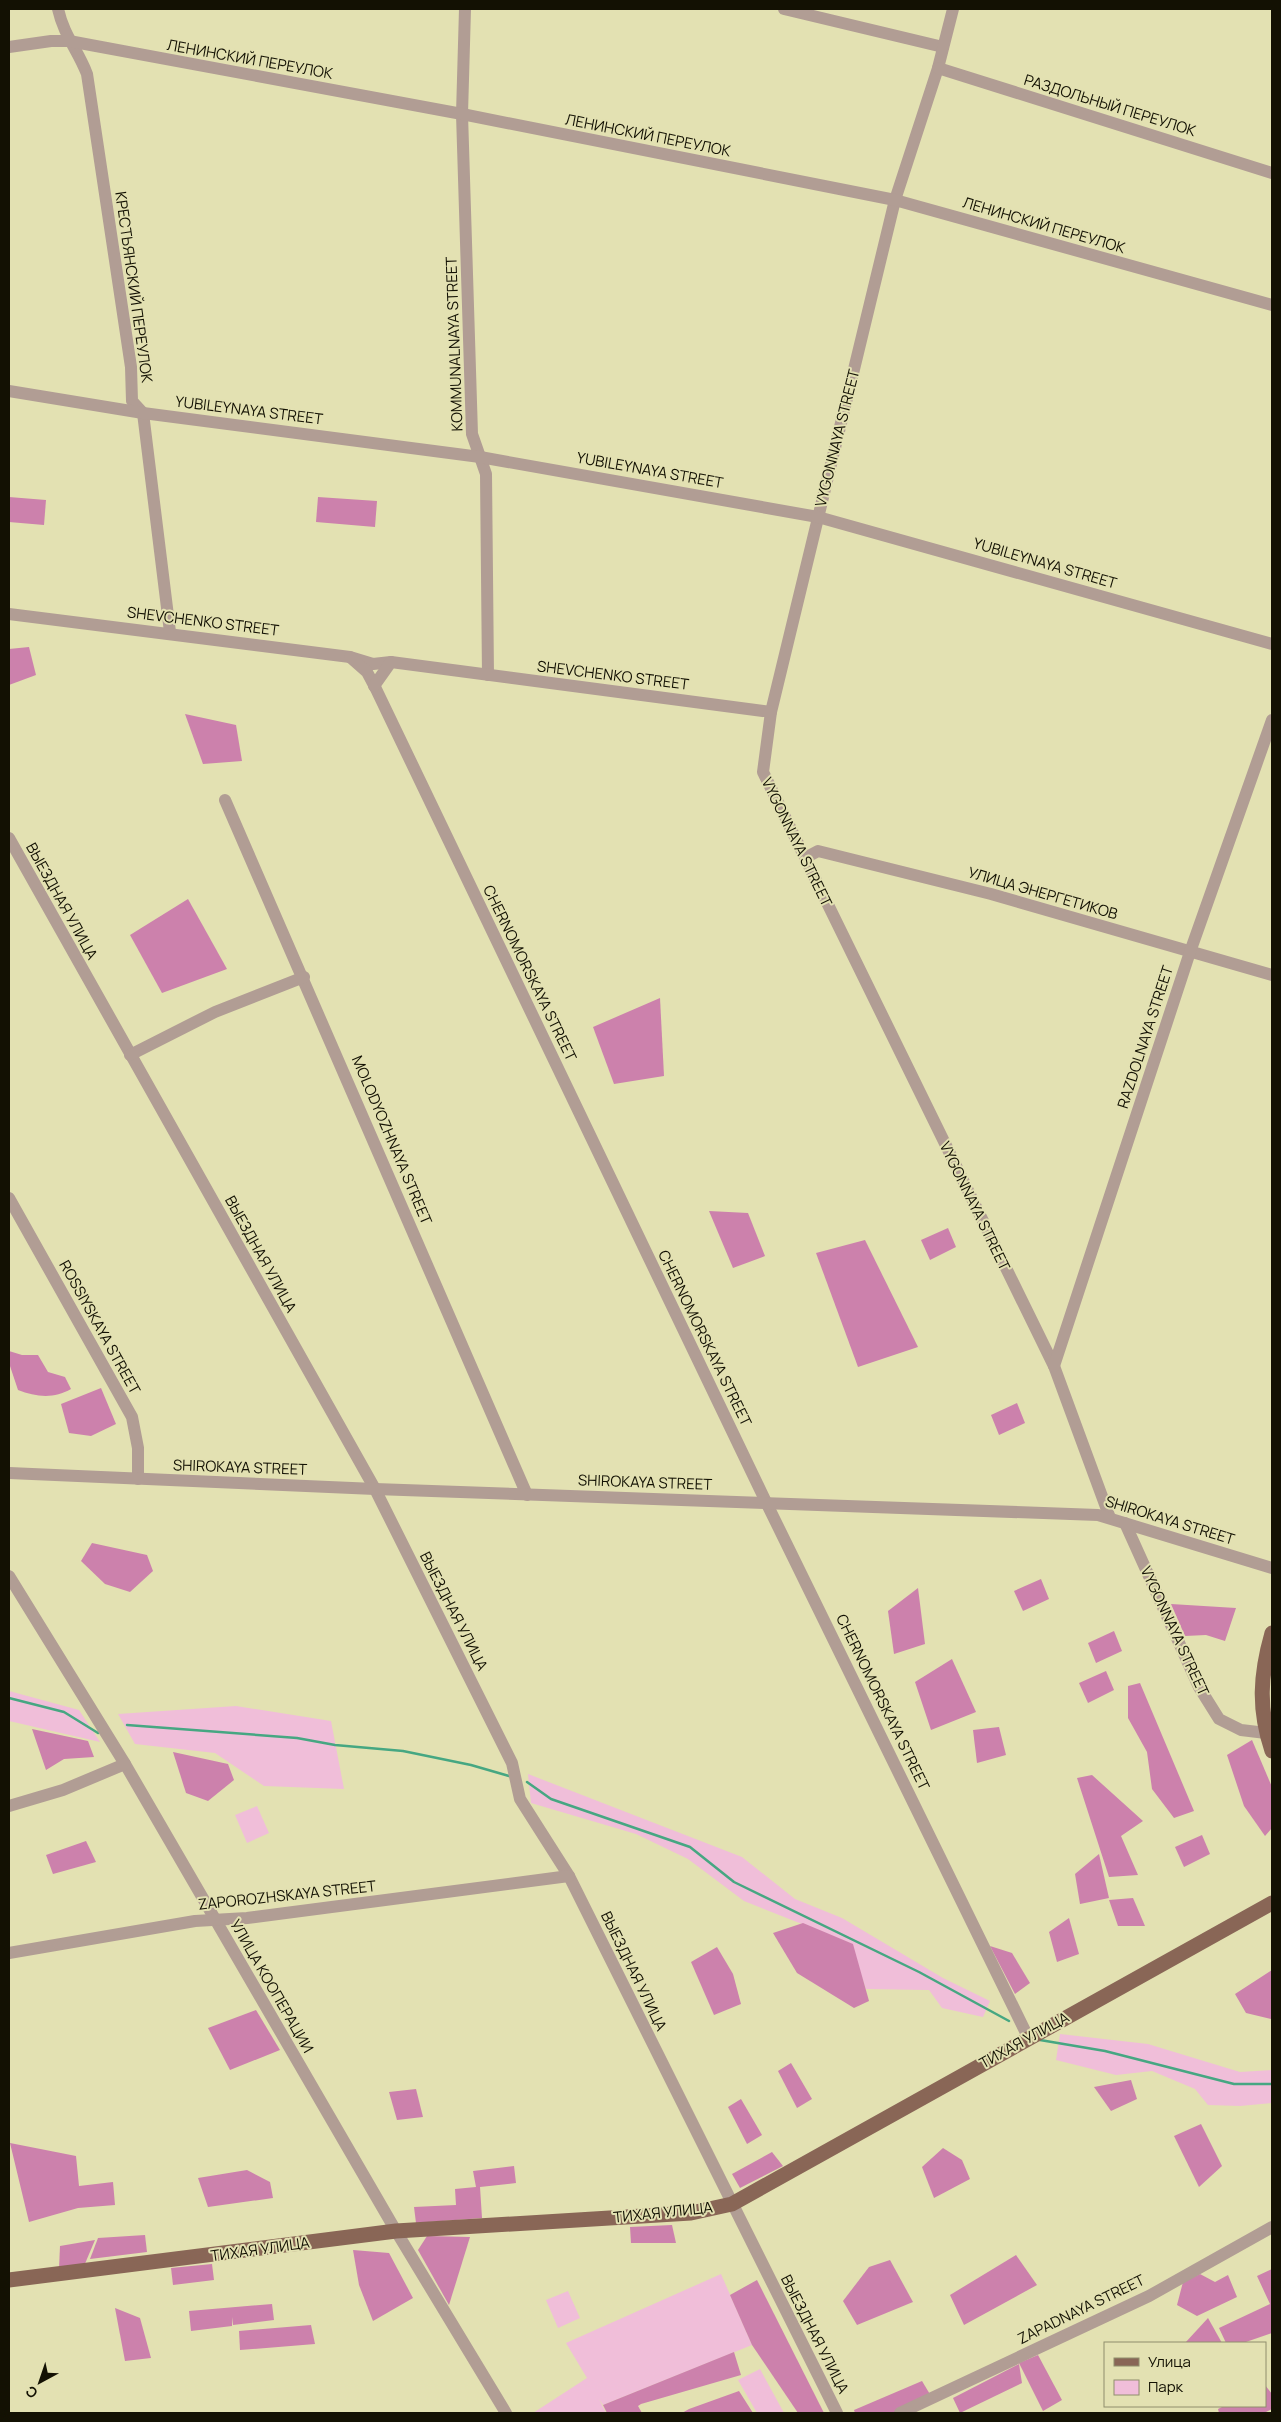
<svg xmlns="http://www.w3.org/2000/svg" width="1281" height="2422" viewBox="0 0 1281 2422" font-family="Manrope,sans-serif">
<rect width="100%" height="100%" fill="#e3e1b2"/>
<!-- green -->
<g fill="#f0bed9">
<path d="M9 1691 79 1710 100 1742 9 1721Z"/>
<path d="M236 1706 331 1721 344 1789 264 1786 215 1753 135 1744 118 1714Z"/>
<path d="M528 1774 742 1857 795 1899 842 1918 943 1978 990 2001 983 2017 942 2008 929 1990 866 1989 850 1943 744 1901 688 1859 636 1834 531 1803Z"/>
<path d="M257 1806 269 1833 247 1843 235 1815Z"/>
<path d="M1060 2034 1148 2044 1240 2072 1272 2070V2103L1240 2106 1208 2105 1195 2089 1152 2071 1116 2075 1056 2060Z"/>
<path d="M721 2274 752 2345 603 2405 599 2399 606 2413H533L587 2378 566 2343Z"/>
<path d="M568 2291 580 2318 558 2328 546 2300Z"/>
<path d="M760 2369 784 2413H757L738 2380Z"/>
</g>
<!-- forest -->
<g fill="#cc81ac">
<path d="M9 497 46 500 44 525 9 522Z"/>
<path d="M318 497 377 501 375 527 316 522Z"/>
<path d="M29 647 36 675 9 685V649Z"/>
<path d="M185 714 236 725 242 761 203 764Z"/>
<path d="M188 899 227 969 162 993 130 935Z"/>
<path d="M660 998 664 1076 614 1084 593 1027Z"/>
<path d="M709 1211 748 1213 765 1256 733 1268Z"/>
<path d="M948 1228 956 1247 930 1260 921 1240Z"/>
<path d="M865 1240 918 1347 858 1367 816 1253Z"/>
<path d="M9 1351 22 1355H38L48 1372 65 1377 71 1389C54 1399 36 1397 18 1390L9 1363Z"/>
<path d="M101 1388 116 1424 91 1436 69 1433 61 1404Z"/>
<path d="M1017 1403 1025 1423 999 1435 991 1415Z"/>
<path d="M92 1543 147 1555 153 1571 130 1592 105 1584 81 1561Z"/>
<path d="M1041 1579 1049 1599 1023 1611 1014 1591Z"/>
<path d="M918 1588 925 1644 894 1654 888 1611Z"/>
<path d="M1171 1604 1236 1608 1225 1641 1206 1635 1185 1636Z"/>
<path d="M1114 1631 1122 1651 1096 1663 1088 1643Z"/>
<path d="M952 1659 976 1712 931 1730 915 1682Z"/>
<path d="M1106 1671 1114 1690 1088 1703 1079 1683Z"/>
<path d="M1140 1683 1194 1811 1174 1818 1152 1789 1147 1752 1128 1718V1686Z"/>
<path d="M999 1727 1006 1755 977 1763 973 1730Z"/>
<path d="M32 1729 88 1741 94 1757 64 1759 46 1770Z"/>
<path d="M1252 1740 1272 1787V1828L1265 1836 1244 1806 1227 1755Z"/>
<path d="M173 1752 228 1764 234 1780 208 1801 186 1793Z"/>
<path d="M1092 1775 1143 1821 1121 1836 1138 1875 1109 1877 1077 1778Z"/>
<path d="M1202 1835 1210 1854 1184 1867 1175 1847Z"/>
<path d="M86 1841 96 1862 53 1874 46 1855Z"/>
<path d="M1099 1854 1109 1898 1080 1904 1075 1874Z"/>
<path d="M1133 1898 1145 1926H1118L1109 1900Z"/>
<path d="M1069 1918 1079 1954 1057 1962 1049 1932Z"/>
<path d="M803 1923 853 1944 869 2001 854 2008 797 1973 773 1933Z"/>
<path d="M990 1946 1012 1953 1030 1983 1015 1994Z"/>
<path d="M717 1947 733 1974 741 2004 714 2015 691 1962Z"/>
<path d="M1272 1970V2022L1271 2019 1246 2013 1235 1994Z"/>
<path d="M256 2010 280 2050 230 2070 208 2028Z"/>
<path d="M791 2063 812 2099 797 2108 778 2071Z"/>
<path d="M1131 2080 1137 2099 1111 2111 1094 2087Z"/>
<path d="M416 2089 423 2117 397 2120 389 2092Z"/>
<path d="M741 2099 762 2135 747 2144 728 2107Z"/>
<path d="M1201 2124 1222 2166 1199 2187 1174 2136Z"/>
<path d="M10 2143 76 2156 79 2186 113 2182 115 2205 78 2208 29 2222Z"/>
<path d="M943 2148 962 2160 970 2179 934 2198 922 2167Z"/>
<path d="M772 2152 783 2166 740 2188 732 2174Z"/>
<path d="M514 2166 516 2183 480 2187 482 2218 416 2223 414 2207 456 2205 455 2189 476 2187 473 2171Z"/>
<path d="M247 2170 270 2182 273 2198 208 2207 198 2178Z"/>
<path d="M672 2225 676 2243H631L630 2227Z"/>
<path d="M145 2235 147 2252 90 2259 98 2238Z"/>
<path d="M427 2236 470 2237 449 2305 418 2250Z"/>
<path d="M95 2240 84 2266 59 2269 60 2246Z"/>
<path d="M353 2250 389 2253 413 2298 373 2321 359 2285Z"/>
<path d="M1016 2255 1037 2285 964 2325 950 2295Z"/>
<path d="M890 2260 913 2302 857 2325 843 2301 869 2267Z"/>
<path d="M212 2264 214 2280 173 2285 171 2268Z"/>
<path d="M1272 2269V2333L1243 2343H1226L1219 2328 1270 2304 1257 2276Z"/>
<path d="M1200 2274 1215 2282 1228 2275 1237 2297 1197 2316 1177 2305 1183 2282Z"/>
<path d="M757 2280 824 2413H798L752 2345 730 2295Z"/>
<path d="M272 2304 274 2320 233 2325 232 2317V2326L191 2331 189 2311Z"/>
<path d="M115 2308 140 2318 151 2358 125 2361Z"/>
<path d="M1208 2318 1222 2343H1185Z"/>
<path d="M311 2325 315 2344 240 2350 239 2331Z"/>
<path d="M734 2352 741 2375 641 2404 638 2406 642 2413H607L603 2405Z"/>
<path d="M1038 2355 1062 2400 1043 2411 1019 2363Z"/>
<path d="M1019 2364 1022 2383 960 2413 953 2398Z"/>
<path d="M922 2381 931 2396 895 2413H855L854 2410Z"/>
<path d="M1265 2385 1272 2394V2409L1264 2413H1219L1218 2409 1224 2406H1265Z"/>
<path d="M739 2391 753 2413H682L689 2409Z"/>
</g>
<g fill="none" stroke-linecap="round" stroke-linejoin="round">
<!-- stream -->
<g stroke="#46a782" stroke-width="2.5">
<path d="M9 1698 64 1712 98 1733"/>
<path d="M127 1725 297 1738 335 1745 403 1751 471 1765 509 1776"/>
<path d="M527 1782 551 1799 690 1847 734 1882 919 1972 1009 2021"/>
<path d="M1040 2040 1105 2051 1234 2084H1272"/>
</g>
<!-- minor -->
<g stroke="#b19d94" stroke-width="12">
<path d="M58 9C64 36 78 50 87 74L131 367 132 401 143 413 170 632"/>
<path d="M465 9 462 114 472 434 486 474 488 675"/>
<path d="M784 9 943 47"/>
<path d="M953 9 938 68 895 200 771 712 763 772 1054 1366 1110 1518"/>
<path d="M9 47 51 41H69L462 114 895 200 1272 305"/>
<path d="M938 68 1272 173"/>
<path d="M9 391 143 413 480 457 818 517 1272 644"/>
<path d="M9 614 350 657 373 664 391 662"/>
<path d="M350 657 367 672 376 689 766 1502 1028 2037"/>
<path d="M374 686 391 662 771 712"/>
<path d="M225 800 527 1495"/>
<path d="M9 838 375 1489 512 1763 520 1799 569 1876 837 2413"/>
<path d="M805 858 818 851 991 894 1272 975"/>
<path d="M130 1055 215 1012 304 977"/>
<path d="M9 1198 132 1417 138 1448V1479"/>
<path d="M1054 1366 1190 952 1272 720"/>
<path d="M9 1473 375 1489 1098 1515 1272 1568"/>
<path d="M1125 1523 1199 1687 1219 1719 1241 1730 1266 1733"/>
<path d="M9 1576 125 1764 396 2231 506 2413"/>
<path d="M9 1806 63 1790 125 1764"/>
<path d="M9 1953 195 1921 247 1918 569 1876"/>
<path d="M900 2413 1149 2296 1272 2227"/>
</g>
<!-- major -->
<g stroke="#896656" stroke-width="15">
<path d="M1272 1633C1260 1675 1258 1709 1272 1751"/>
<path d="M9 2280 396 2231 691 2213 732 2204 1272 1903"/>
</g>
</g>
<g text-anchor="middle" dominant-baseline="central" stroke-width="4" stroke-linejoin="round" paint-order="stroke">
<!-- street labels -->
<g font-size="15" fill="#131103" stroke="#e3e1b2">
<text transform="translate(250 59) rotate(10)">ЛЕНИНСКИЙ ПЕРЕУЛОК</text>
<text transform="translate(1110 105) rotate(17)">РАЗДОЛЬНЫЙ ПЕРЕУЛОК</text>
<text transform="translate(648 135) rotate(11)">ЛЕНИНСКИЙ ПЕРЕУЛОК</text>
<text transform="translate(1044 225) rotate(16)">ЛЕНИНСКИЙ ПЕРЕУЛОК</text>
<text transform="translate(134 287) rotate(82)">КРЕСТЬЯНСКИЙ ПЕРЕУЛОК</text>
<text transform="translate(454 344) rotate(-92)">KOMMUNALNAYA STREET</text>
<text transform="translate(249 410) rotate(7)">YUBILEYNAYA STREET</text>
<text transform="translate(837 438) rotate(-76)">VYGONNAYA STREET</text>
<text transform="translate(650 470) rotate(10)">YUBILEYNAYA STREET</text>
<text transform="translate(1045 563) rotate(16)">YUBILEYNAYA STREET</text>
<text transform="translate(203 621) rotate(7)">SHEVCHENKO STREET</text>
<text transform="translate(613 675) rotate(7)">SHEVCHENKO STREET</text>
<text transform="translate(797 842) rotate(64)">VYGONNAYA STREET</text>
<text transform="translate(1043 893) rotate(16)">УЛИЦА ЭНЕРГЕТИКОВ</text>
<text transform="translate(62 901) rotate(61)">ВЫЕЗДНАЯ УЛИЦА</text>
<text transform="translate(530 973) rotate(64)">CHERNOMORSKAYA STREET</text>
<text transform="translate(1145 1037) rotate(-72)">RAZDOLNAYA STREET</text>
<text transform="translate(392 1140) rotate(67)">MOLODYOZHNAYA STREET</text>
<text transform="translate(975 1206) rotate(64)">VYGONNAYA STREET</text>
<text transform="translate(261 1254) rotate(61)">ВЫЕЗДНАЯ УЛИЦА</text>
<text transform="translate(100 1327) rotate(61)">ROSSIYSKAYA STREET</text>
<text transform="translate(705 1338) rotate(64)">CHERNOMORSKAYA STREET</text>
<text transform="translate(240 1467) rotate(2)">SHIROKAYA STREET</text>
<text transform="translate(645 1482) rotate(2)">SHIROKAYA STREET</text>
<text transform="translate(1170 1520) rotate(17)">SHIROKAYA STREET</text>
<text transform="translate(454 1611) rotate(63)">ВЫЕЗДНАЯ УЛИЦА</text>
<text transform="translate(1175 1631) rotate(65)">VYGONNAYA STREET</text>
<text transform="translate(883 1702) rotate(64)">CHERNOMORSKAYA STREET</text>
<text transform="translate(287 1895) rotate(-6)">ZAPOROZHSKAYA STREET</text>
<text transform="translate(634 1971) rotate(64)">ВЫЕЗДНАЯ УЛИЦА</text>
<text transform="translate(272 1986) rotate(60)">УЛИЦА КООПЕРАЦИИ</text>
<text transform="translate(1024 2040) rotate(-29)">ТИХАЯ УЛИЦА</text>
<text transform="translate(663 2212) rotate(-6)">ТИХАЯ УЛИЦА</text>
<text transform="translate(260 2249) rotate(-8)">ТИХАЯ УЛИЦА</text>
<text transform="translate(1081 2309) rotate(-26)">ZAPADNAYA STREET</text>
<text transform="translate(815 2334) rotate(63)">ВЫЕЗДНАЯ УЛИЦА</text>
</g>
</g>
<!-- border -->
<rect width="1281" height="2422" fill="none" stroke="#131103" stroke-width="20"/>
<!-- legend -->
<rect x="1104" y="2342" width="162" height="65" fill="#e3e1b2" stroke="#908e6c"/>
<rect x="1114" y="2358" width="25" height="8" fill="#896656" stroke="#908e6c"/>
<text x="1148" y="2367" font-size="15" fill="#131103">Улица</text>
<rect x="1114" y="2380" width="25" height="15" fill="#f0bed9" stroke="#908e6c"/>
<text x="1148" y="2392" font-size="15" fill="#131103">Парк</text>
<!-- north arrow -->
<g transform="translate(40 2382) rotate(220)" stroke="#e3e1b2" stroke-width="4" paint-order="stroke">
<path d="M0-4L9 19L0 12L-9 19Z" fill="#131103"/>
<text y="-8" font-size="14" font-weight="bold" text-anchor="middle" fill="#131103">С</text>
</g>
</svg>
